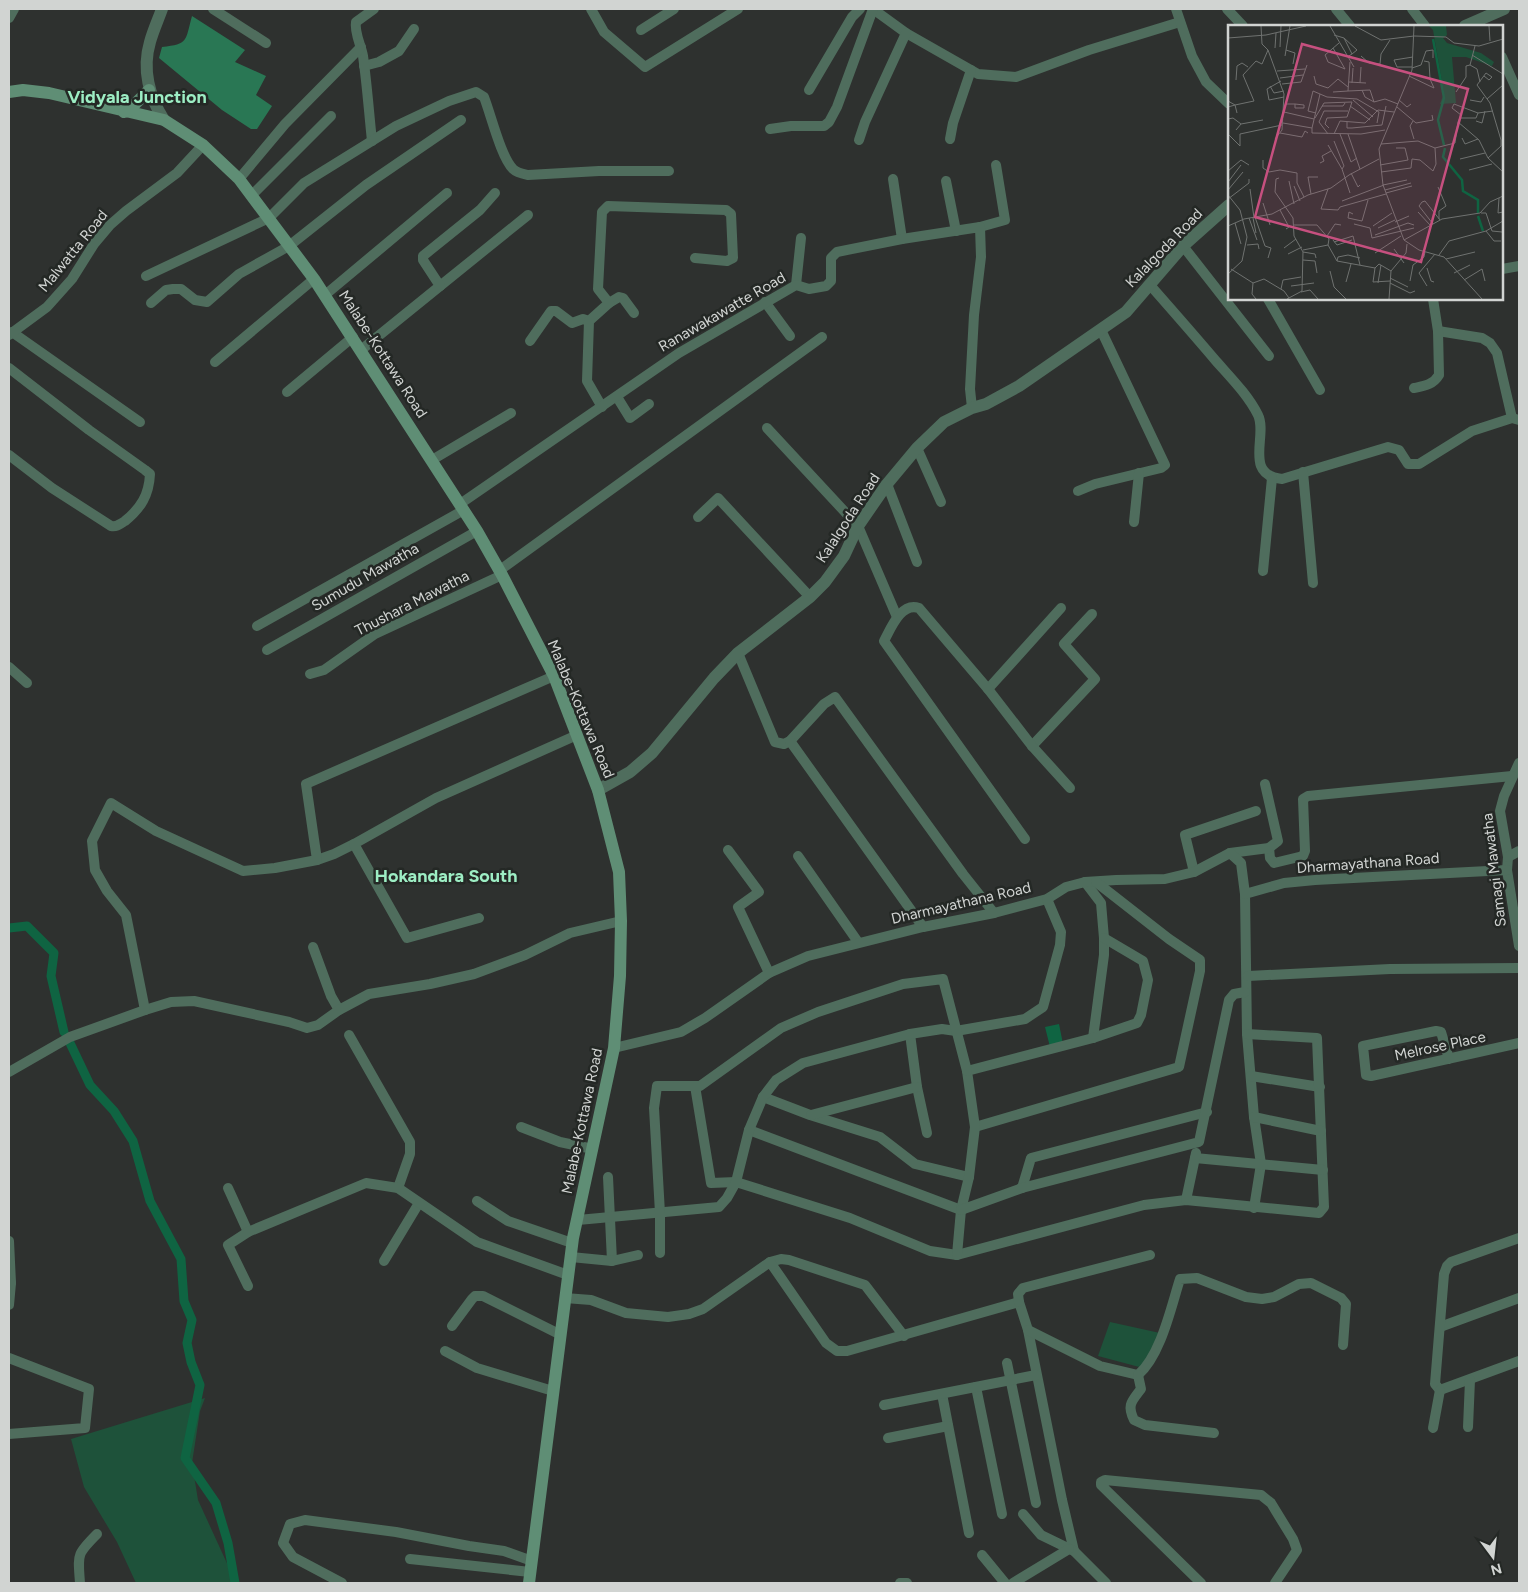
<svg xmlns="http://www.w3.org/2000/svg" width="1528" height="1592" viewBox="0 0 1528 1592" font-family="Figtree,sans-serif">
<rect width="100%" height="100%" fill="#2e312f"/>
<!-- green -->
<g fill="#1e523a">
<path d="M1110 1322 1160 1333 1143 1368 1098 1356Z"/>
<path d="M205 1398 200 1411 192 1463 198 1500 236 1583H136L117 1542 84 1487 71 1439Z"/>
</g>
<!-- forest -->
<path fill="#297754" d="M192 16 245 50 235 62 266 76 256 95 272 106 257 129H251L222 110 159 58 162 47C189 44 185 41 192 16Z"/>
<!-- water -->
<path fill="#0f6442" d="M1059 1024 1063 1044 1050 1047 1045 1027Z"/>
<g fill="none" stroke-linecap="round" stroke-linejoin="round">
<!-- canal -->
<g stroke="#0f6442" stroke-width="9">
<path d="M9 928 27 926 54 953 51 976 64 1032"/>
<path d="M70 1043 90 1085 114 1111 133 1141 150 1201 181 1259 184 1301 192 1320 187 1343 191 1362 200 1385 185 1458 216 1503 228 1543 235 1583"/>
</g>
<!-- minor -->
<g stroke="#4f6d5d" stroke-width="10">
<path d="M213 9 266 43"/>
<path d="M591 9 604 32 645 67 738 9"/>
<path d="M873 9 906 33 971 70 978 74 1016 77 1089 50 1180 22"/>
<path d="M1176 9 1192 56 1206 82 1229 104"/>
<path d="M1227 9 1243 26"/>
<path d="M1336 9 1350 26"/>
<path d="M1412 9 1425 26"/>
<path d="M9 18 14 9"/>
<path d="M641 30 674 9"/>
<path d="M1502 57 1519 95"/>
<path d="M364 66 379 62 399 51 414 29"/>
<path d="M809 90 852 17 860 9"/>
<path d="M770 129 791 126H824L829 122 837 107 873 9"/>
<path d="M950 139 953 123 971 70"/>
<path d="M859 140 865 122 906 33"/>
<path d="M372 141C369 113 367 84 363 56 361 45 354 32 356 22L374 9"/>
<path d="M239 179 285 124 361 47"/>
<path d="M893 179 902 239"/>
<path d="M946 181 956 231"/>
<path d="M252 195 331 116"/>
<path d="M980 227 1005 220 996 165"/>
<path d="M1183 246 1269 356"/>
<path d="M1502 269 1519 266"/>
<path d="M146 276 269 218 304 183 396 126 449 101 476 92 484 97C491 115 501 157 513 169 517 173 523 174 528 175L599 171H669"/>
<path d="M796 285 801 238"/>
<path d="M1150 285C1172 310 1194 335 1216 361 1231 378 1248 395 1258 415 1268 435 1243 475 1282 479L1388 447 1399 450 1408 464H1419L1472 431 1512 418 1519 420"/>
<path d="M440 286 528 215"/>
<path d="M325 295 447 193"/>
<path d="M1268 299 1320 390"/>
<path d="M765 302 790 336"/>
<path d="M151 303 166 290 173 289H181L195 300 207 302 239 274 289 246 366 185 461 120"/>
<path d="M609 303 619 297 623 298 634 313"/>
<path d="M1438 331 1482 338 1490 343 1497 353 1512 418"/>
<path d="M12 332 140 422"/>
<path d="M9 335 47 307 72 279 94 244 110 225 126 211 177 173 203 145"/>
<path d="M530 341 551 311H556L572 323 583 319 589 321"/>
<path d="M361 350 440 286 423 260V256L480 210 495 193"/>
<path d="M215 362 314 279"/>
<path d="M9 368 89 430 145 470 150 474C149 495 141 508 125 521 120 524 117 527 111 526L52 488 9 455"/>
<path d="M1414 388C1424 386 1433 385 1439 375L1438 331 1433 299"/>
<path d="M287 392 353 337"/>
<path d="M617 397 630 418 649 404"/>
<path d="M602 407 587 381 589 321 609 303 598 289 602 212 608 206 726 210 731 214 733 258 727 261 695 258"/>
<path d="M767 428 858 526 897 617"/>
<path d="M917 448 941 502"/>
<path d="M432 460 511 413"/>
<path d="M1303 472 1313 583"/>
<path d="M887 484 917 562"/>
<path d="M1078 491 1095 484 1161 468 1165 465 1101 330"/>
<path d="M460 504 679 353 796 285 809 289 826 286 831 281V258L837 252 902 239 980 227 981 257 974 315 970 389 972 408"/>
<path d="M698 517 718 498 810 597"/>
<path d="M1134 522 1139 473"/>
<path d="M500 570 822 337"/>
<path d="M1263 571 1272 478"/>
<path d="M257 626 464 510"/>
<path d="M267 650 477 531"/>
<path d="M738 653 775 742 784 744 790 741 824 704 835 697 963 874 994 913"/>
<path d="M9 667 27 683"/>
<path d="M310 674 324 670 375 634 502 575"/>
<path d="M988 689 1061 608"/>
<path d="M790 741 923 927"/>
<path d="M1032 746 1095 679 1064 644 1092 614"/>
<path d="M1519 763 1504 796 1500 811 1508 857 1507 870 1519 946"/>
<path d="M1025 839 884 641C891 628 901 602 919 608L988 689 1032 746 1070 788"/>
<path d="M1269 848 1270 858 1274 863 1303 856 1305 851 1303 799 1308 796 1512 776"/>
<path d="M728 850 759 892 738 907 769 973"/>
<path d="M1230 853 1269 848 1278 841 1265 784"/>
<path d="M798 856 858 942"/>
<path d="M1508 857 1519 851"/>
<path d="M317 860 334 854 354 844"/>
<path d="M1194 872 1185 835 1256 811"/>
<path d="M1085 882 1101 903 1104 938V955L1093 1038"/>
<path d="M1245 894 1247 1034 1254 1117 1261 1164 1254 1208"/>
<path d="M479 918 407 938 354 844 436 798 577 735"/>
<path d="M313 947 331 996 339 1010"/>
<path d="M1248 976 1390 969 1519 968"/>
<path d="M145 1010 171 1002 194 1001 289 1022 307 1028 318 1025 339 1010 369 994 430 984 474 974 525 955 570 933 621 921"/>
<path d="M910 1034 917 1087 927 1133"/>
<path d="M349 1035 410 1142V1154L398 1188"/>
<path d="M614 1048 681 1032 705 1018 769 973 808 956 923 927 994 913 1047 899 1066 887 1085 882 1116 880 1165 879 1194 872 1230 853 1241 863 1245 894 1284 883 1315 880 1507 870"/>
<path d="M1449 1059 1441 1032 1436 1031 1363 1046 1366 1075 1371 1076 1519 1043"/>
<path d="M9 1072 70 1037 145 1010 126 915 107 891 95 870 92 841 111 803 156 831 243 871 275 868 317 860 306 784 554 676"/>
<path d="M1251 1076 1320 1087"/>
<path d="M695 1086 711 1183 736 1182 850 1218 930 1251 957 1255 1144 1205 1186 1200 1319 1213 1324 1207 1317 1038 1247 1034"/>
<path d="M763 1097 810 1115 880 1137 915 1164 969 1177"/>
<path d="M811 1115 917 1087"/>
<path d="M1254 1117 1321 1131"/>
<path d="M521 1127 560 1142 593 1149"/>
<path d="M975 1127 1179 1067 1200 971V960L1169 939 1096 882"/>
<path d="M749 1130 961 1210 957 1255"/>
<path d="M1195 1158 1323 1170"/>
<path d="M608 1177 612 1261"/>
<path d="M228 1188 248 1232"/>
<path d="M1022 1188 1031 1158 1207 1112"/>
<path d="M1186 1200 1196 1153"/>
<path d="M477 1201 508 1221 572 1243"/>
<path d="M961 1210 969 1177 975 1127 967 1071 1093 1038 1137 1023 1141 1015 1148 980 1143 961 1104 938"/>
<path d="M961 1210 1022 1188 1199 1142 1229 1000 1234 994 1245 992"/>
<path d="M578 1220 719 1207 727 1198 736 1182 749 1130 763 1097 776 1080 803 1063 910 1034 942 1029 956 1031 1025 1019 1043 1007 1060 945 1061 932 1047 899"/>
<path d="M9 1241 11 1283"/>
<path d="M660 1253V1213L654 1108 657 1086H700L781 1028 818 1012 903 984 943 979 967 1071"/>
<path d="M571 1257 612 1261 638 1255"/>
<path d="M384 1261 419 1203"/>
<path d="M770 1262 781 1259 789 1260 865 1285 904 1336"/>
<path d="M9 1282 11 1283 9 1305"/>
<path d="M248 1286 228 1245 248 1232 366 1183 398 1188 477 1242 568 1275"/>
<path d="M565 1298 591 1300 626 1313 668 1317 689 1314 703 1309 770 1262 826 1343 837 1351H847L1019 1302 1028 1330 1062 1500 1074 1551"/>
<path d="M1019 1302 1018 1294 1023 1288 1150 1255"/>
<path d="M452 1326 472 1299 475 1296H483L561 1335"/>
<path d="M1440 1327 1519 1298"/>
<path d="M1028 1330 1100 1366 1138 1375C1161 1355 1171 1307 1180 1279L1197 1278 1246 1297 1262 1299 1274 1297 1299 1284 1311 1283 1341 1298 1346 1304 1343 1345"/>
<path d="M445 1351 477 1368 553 1391"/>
<path d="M9 1358 89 1389 85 1428 9 1434"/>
<path d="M1007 1363 1036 1503"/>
<path d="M1138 1375 1141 1389C1131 1402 1127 1405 1134 1420L1145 1425 1214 1433"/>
<path d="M976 1387 1002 1514"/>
<path d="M1440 1390 1435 1384 1444 1274 1447 1266 1451 1262 1519 1238"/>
<path d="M1440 1390 1519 1361"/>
<path d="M942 1394 969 1533"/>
<path d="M884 1405 1036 1375"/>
<path d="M1468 1427 1470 1380"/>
<path d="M1433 1428 1440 1390"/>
<path d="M888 1438 948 1426"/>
<path d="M1023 1514 1041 1535 1074 1551 1106 1583"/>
<path d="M982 1555 1005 1583"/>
<path d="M410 1559 530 1572"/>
<path d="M80 1583C78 1554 76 1555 97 1534"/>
<path d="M342 1583 293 1557 283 1543 290 1524 305 1520 396 1532 469 1546 504 1551 532 1561"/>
<path d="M900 1583H907"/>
<path d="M1013 1583 1069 1549"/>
<path d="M1201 1583 1101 1485V1482L1105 1480 1261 1495 1271 1503 1293 1539 1297 1550 1275 1583"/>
</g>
<!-- tertiary -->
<g stroke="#4f6d5d" stroke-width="12">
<path d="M162 9C158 20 153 31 150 42 142 69 149 97 164 120"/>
<path d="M1465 26 1504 9"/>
<path d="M598 790 630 772 652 753 714 678 738 653 810 597 825 582 844 556 858 526 887 484 917 448 944 422 972 408 986 404 1019 386 1126 312 1183 246 1229 205"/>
</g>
<!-- secondary -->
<g stroke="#5f8e75" stroke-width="12">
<path d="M9 92 23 90 49 93 164 120 203 145 239 179 314 279 477 531 502 575 554 676 598 790 619 872 621 921 620 976 614 1048 573 1238 529 1583"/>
<path d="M124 112 128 111 149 90"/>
</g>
</g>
<g text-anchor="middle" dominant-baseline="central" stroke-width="5" stroke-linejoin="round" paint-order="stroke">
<!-- street labels -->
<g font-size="15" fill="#d1d4d2" stroke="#242825">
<text transform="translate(1164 248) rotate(-46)">Kalalgoda Road</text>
<text transform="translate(73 251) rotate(-51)">Malwatta Road</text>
<text transform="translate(722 312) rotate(-30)">Ranawakawatte Road</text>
<text transform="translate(383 354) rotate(57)">Malabe-Kottawa Road</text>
<text transform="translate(848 518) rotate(-57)">Kalalgoda Road</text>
<text transform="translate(365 577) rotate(-30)">Sumudu Mawatha</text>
<text transform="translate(412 603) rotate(-27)">Thushara Mawatha</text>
<text transform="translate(581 709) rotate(67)">Malabe-Kottawa Road</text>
<text transform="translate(1368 863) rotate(-4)">Dharmayathana Road</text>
<text transform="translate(1494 870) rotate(-97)">Samagi Mawatha</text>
<text transform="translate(961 903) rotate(-13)">Dharmayathana Road</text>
<text transform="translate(1440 1046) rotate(-12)">Melrose Place</text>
<text transform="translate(582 1121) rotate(-78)">Malabe-Kottawa Road</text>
</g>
<!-- quarter labels -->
<g font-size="18" font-weight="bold" fill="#9deec4" stroke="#242825">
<text x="137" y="97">Vidyala Junction</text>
<text x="446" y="876">Hokandara South</text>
</g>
</g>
<!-- overview -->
<g transform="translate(1228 25)">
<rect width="275" height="275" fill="#2e312f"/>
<path d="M201 1H218L219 10 215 13 219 18 253 28 266 37 264 41 238 32H224L228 78 212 79 216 68 205 5Z" fill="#1e523a"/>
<path fill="none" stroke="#0f6442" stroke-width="2.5" d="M205 14 216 73 210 95 216 120M217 123 215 132 234 155 235 166 250 175V188M250 191 255 206"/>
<path fill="none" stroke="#6f7270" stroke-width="1" d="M33 1 34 19 40 25 56 69 54 105 47 114M102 1 126 42M127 1 153 15 186 11M186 1 184 45 151 124 155 160 176 215 191 225 216 232 254 274M261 1 262 16M106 10 116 13 124 29 119 32M186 11 218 12 226 18 251 21 275 14M0 13 38 10 78 1M116 13 129 25 124 29M247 21 242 40 249 44 252 57M52 22 53 1M47 23 48 8M105 23 117 44 100 37 98 32 97 30 111 18M58 25 67 28 65 39M244 30 275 49M57 31 62 1M133 31 141 38 152 39 153 29 162 15M122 37 120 66 142 65 146 77 157 74 170 79M184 42H169L166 35 185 32M184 43 193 40 198 26 205 25V33M49 46 77 44M86 51 88 59 100 63 110 54 120 62M181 51 206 63 202 54 201 37 196 36M256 51 261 55 264 52 258 48 249 60 262 78 273 115V121L260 133 275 147M52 53 75 50M8 55 9 41 14 38 20 42M53 56 39 64 41 75 56 72M121 57 138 58M124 58 125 43M132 58 133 42M54 59 73 57 79 40M42 61 46 68 56 66M134 65 137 72 146 77M105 67 120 66M228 67 238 52V41L242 40M259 74 275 60M125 75 145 92M171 75 179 82 183 79M242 75 253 77 256 72M0 76 7 80 26 76 15 50 28 36 34 39 40 25M57 79H67L76 80V83H67V79M94 81H115L117 78M122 81 142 95M0 82 7 80 9 88M169 82 188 98 205 95 204 90M56 87 86 94M88 88 80 86 85 66 99 72 129 74 151 87 149 98M87 93 96 78 124 77 119 92 99 93 97 99 101 103M231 93H248L250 88M0 94 5 93 13 99M185 96 182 101 186 114M248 96 254 98 257 86M119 97V103H124L154 100 158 81M55 98 84 103V108L133 109 157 105M84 103 92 69M8 105 13 99 35 95M52 108 74 112 77 106 80 108M0 109 12 121V109L54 100M100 109 91 97 96 86H120M106 109 112 96 137 98 150 85 166 87M112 109 123 137 129 133M120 109 132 144M234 113 237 119 250 114M153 119 190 116 207 123M100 120 114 144 116 141 106 116M260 133 251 115 230 97 233 90 224 83 226 79 250 88 265 86M232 134 257 128M35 135V143L41 147 52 145 69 148V158L76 172M92 138 96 136 94 131 103 126M152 140 180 135 177 123H168M114 144 122 168M241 145 264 139M0 146 13 135 21 140M153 147 183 143 184 134 192 135 205 146 208 139 207 123 227 118 230 97M123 148 130 162 132 160M51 153 48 154 47 167 65 193 66 211 75 227 74 266 59 274M61 156 66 179M0 157 13 140M155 160 179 155M66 161 72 176M210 162 218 181 211 186V194M22 164 26 193M100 164 93 184 110 185 112 182 158 169M0 165 15 147M157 165 183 158M158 168 184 161M83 169 80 152H90M0 170 12 185 19 212 14 236 0 249M271 173 270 188 275 187M0 174 21 158V154M114 176 156 160M35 178 42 200M52 185 61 202 58 204M190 187 202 200M253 188H258L264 206 274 207M125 189 121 187 120 193 134 196 140 175M27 192 37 221 43 223 40 233M21 193 29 215M25 193 28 208M167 197 181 191M7 198 13 219M126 199 142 203 144 213 186 203M205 199 191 181 194 177 197 176 212 195M66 200H89L101 214 100 220 109 236 147 243 151 239 163 246M0 201 16 194 44 189 80 170 103 163 121 150 151 134M145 201 164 188M150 203 167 195M258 206 266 216H273M147 210 180 198 186 200M99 211 107 199 113 200M105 215 109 220 124 215M176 215 214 194 252 188 262 177 275 171M106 217 125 211 132 240M19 220 30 219 31 224M56 223 68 214M166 224 176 238M75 225 100 220M75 227 87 229 88 233M147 228 173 211M60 229 74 222M211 230 221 216 258 206 275 196M218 234 247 227M75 235 87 236 89 248M109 236 110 232 120 230 132 233M147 243 145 257 162 256M199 243 203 256 206 257M3 244 25 258M102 246 106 262 118 274M226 248 242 240M162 253 180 262M236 255 254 244 257 256M182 256 185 240 196 232 197 227M118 257 123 239M25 258 36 254 56 266 61 273M25 258 24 269 28 274M150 258 153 240M162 258 182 268 187 266M63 261 86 258M199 261 191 248 207 229M53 264 55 255 73 252M73 267 82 265 90 274M161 274 163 246 178 228 179 219"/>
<path fill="#c6507f" fill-opacity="0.15" stroke="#c6507f" stroke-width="2.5" d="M74 19 240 64 193 237 27 192Z"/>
<rect width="275" height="275" fill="none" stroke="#d1d4d2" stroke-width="2.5"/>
</g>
<!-- border -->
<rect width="1528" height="1592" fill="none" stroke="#d1d4d2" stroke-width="20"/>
<!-- north arrow -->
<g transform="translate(1493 1557) rotate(165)" stroke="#242825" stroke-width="4" paint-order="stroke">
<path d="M0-4L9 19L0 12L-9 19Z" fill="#d1d4d2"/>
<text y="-8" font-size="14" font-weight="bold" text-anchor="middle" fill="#d1d4d2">N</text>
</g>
</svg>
